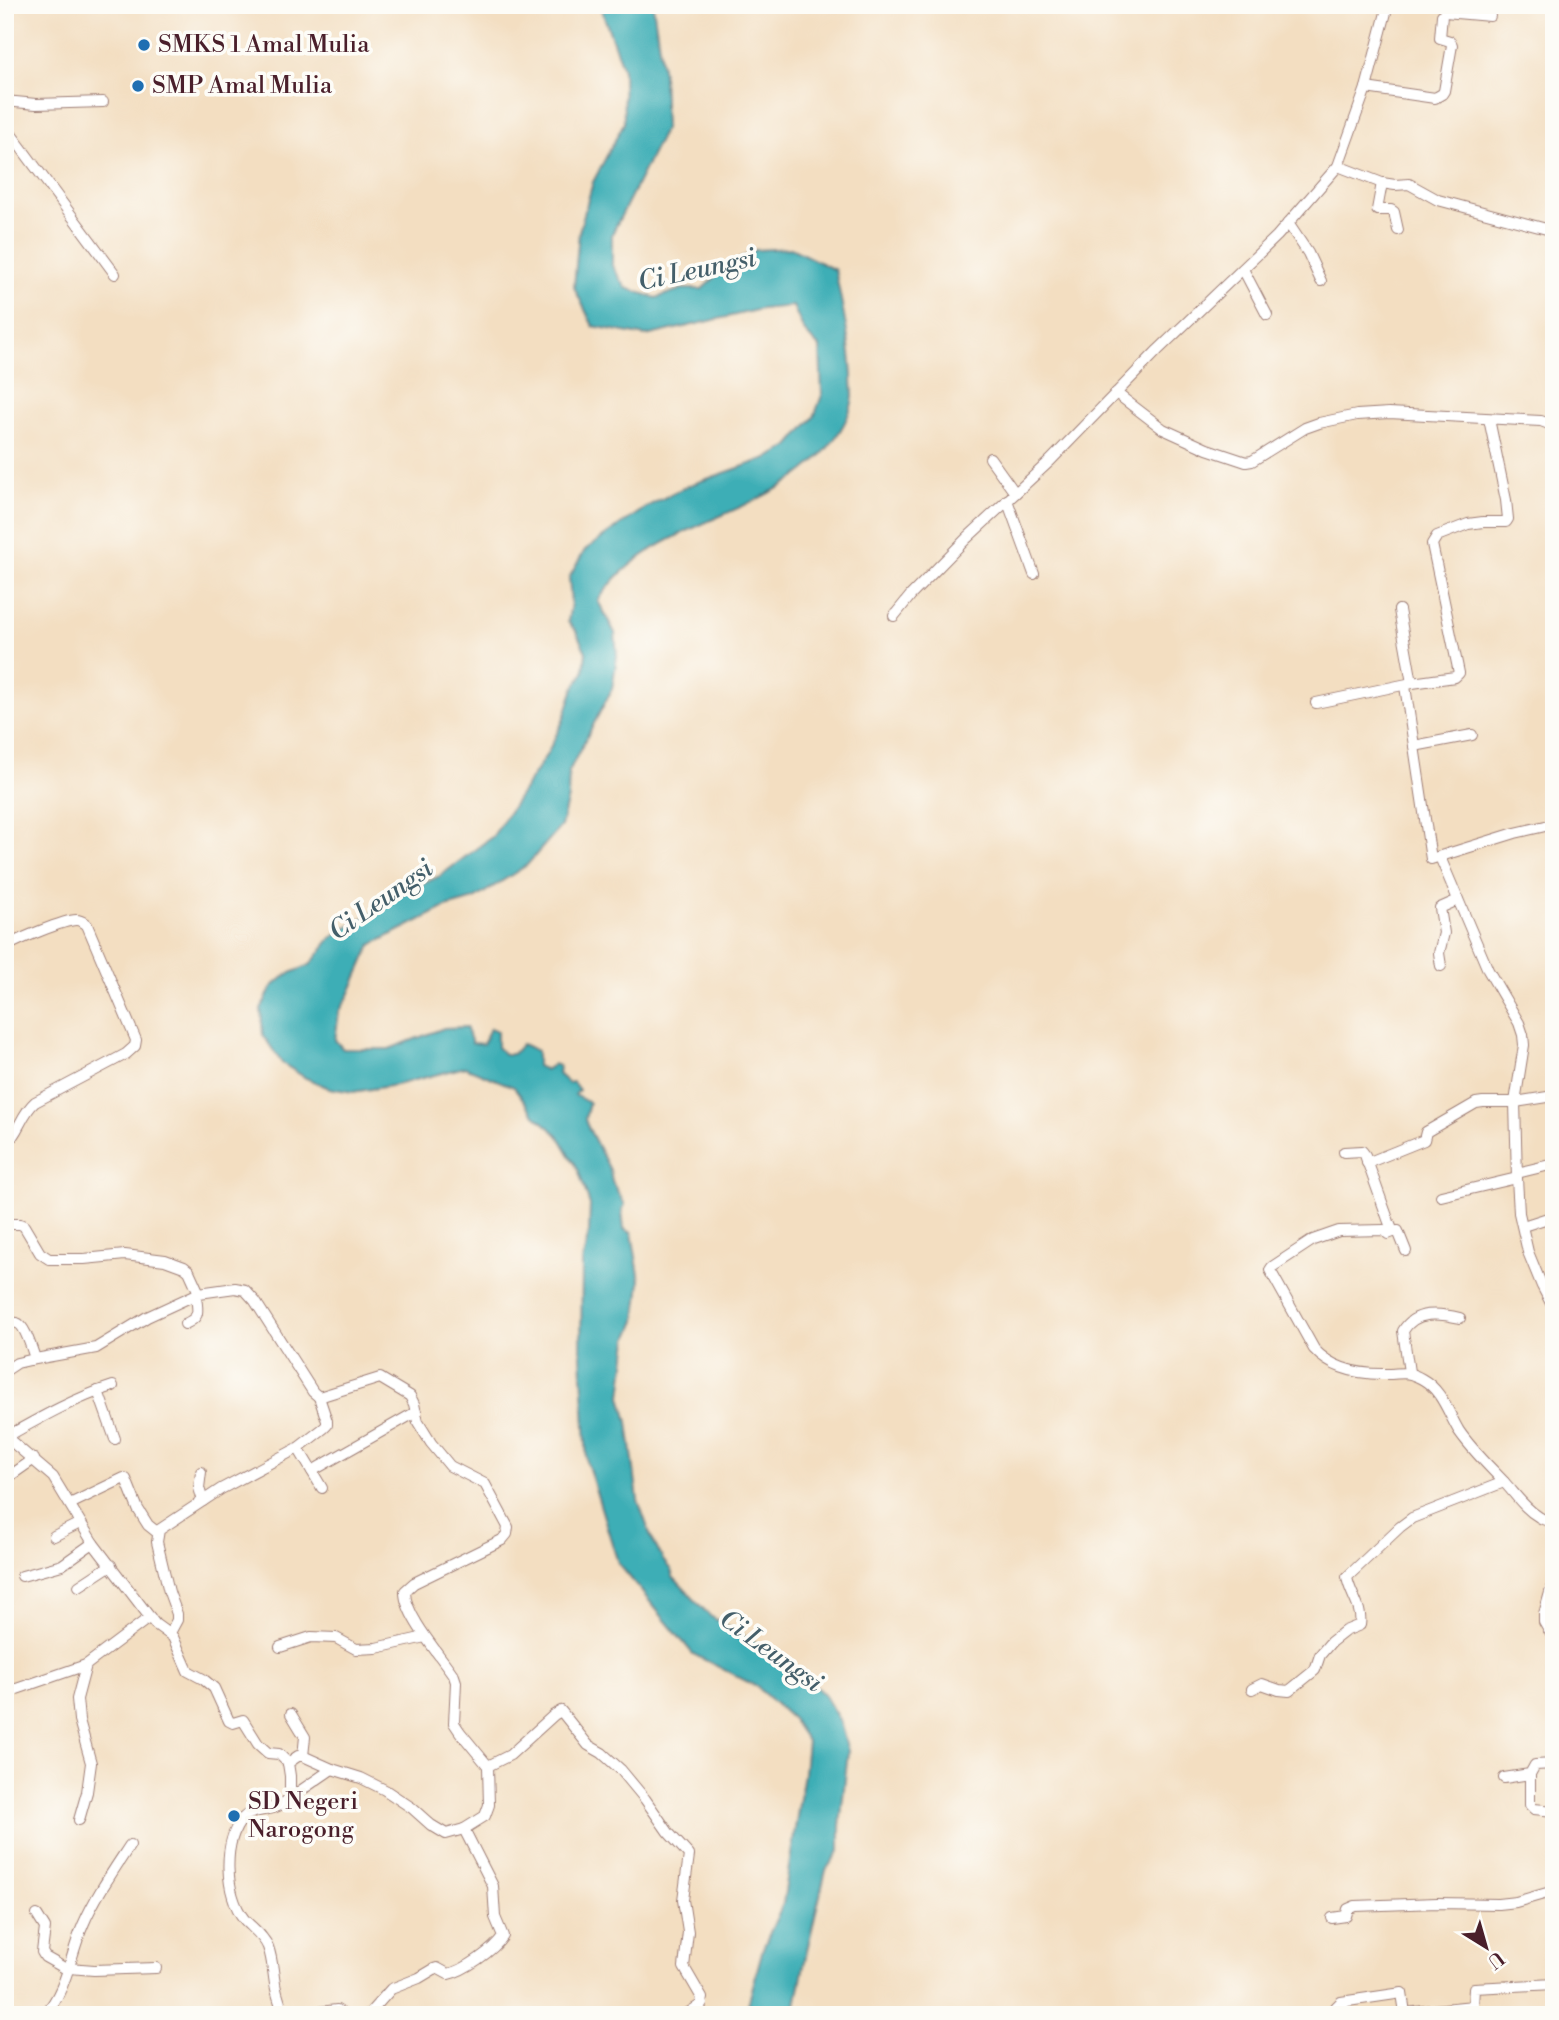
<svg xmlns="http://www.w3.org/2000/svg" width="1559" height="2020" viewBox="0 0 1559 2020" font-family="'Libre Bodoni',serif">
<rect width="100%" height="100%" fill="#fdfcf7"/>
<filter id="ink" filterUnits="userSpaceOnUse"><feTurbulence type="fractalNoise" baseFrequency=".0143" numOctaves="2"/><feDisplacementMap in="SourceGraphic" scale="14" xChannelSelector="R" yChannelSelector="G"/><feConvolveMatrix kernelMatrix="1 2 1 2 8 2 1 2 1" color-interpolation-filters="sRGB"/></filter>
<filter id="wash" filterUnits="userSpaceOnUse"><feTurbulence type="fractalNoise" baseFrequency=".00686" numOctaves="4" result="noise"/><feDisplacementMap in="SourceGraphic" scale="28" xChannelSelector="R" yChannelSelector="G"/><feGaussianBlur stdDeviation="1.57" result="paint"/><feColorMatrix in="noise" values="0 0 0 0 0 0 0 0 0 0 0 0 0 0 0 0 0 1.4 0 .05"/><feComposite in="paint" operator="in"/></filter>
<g filter="url(#wash)">
<rect width="100%" height="100%" fill="#f3dec1"/>
<!-- water -->
<path fill="#3daeb6" stroke="#446670" stroke-width="2" d="M600 5H653L663 75 665 128 612 234V266L626 288 656 298 682 289H702L727 267 755 250 791 248 835 270C842 305 850 340 852 376 852 383 853 391 853 397 851 413 842 429 833 441 775 520 652 516 598 601L615 633 617 656 612 689 569 771 568 797 561 826 527 865 474 899 446 907 371 945 349 995 339 1012 335 1040 343 1049H389L444 1028 466 1027 472 1043 483 1044 490 1028 497 1031V1047L504 1054H513L522 1044 537 1051V1066L545 1070 554 1064 559 1066 558 1074 568 1083 573 1082 579 1090 575 1095 589 1103 585 1119 587 1125 610 1170 612 1182 625 1205 622 1210 624 1229 632 1233 640 1281 636 1321 628 1339 621 1396 628 1422 638 1500 651 1537 663 1560 671 1570 673 1577 710 1616 798 1668 825 1696 840 1722 848 1751 840 1826V1850L826 1870 807 1950 794 2015H747V2009L763 1948 783 1904 804 1773 807 1741 792 1719 756 1686 693 1654 618 1563 587 1462 581 1356 582 1263 589 1232 590 1205 578 1169 558 1135 534 1114 514 1087 465 1067 396 1085 353 1092 329 1088 306 1078 282 1063 263 1035 261 1009 272 987 286 975 310 965 331 938 405 892 440 876 493 836 547 754 563 721 574 688 584 672 586 652 576 631 568 622 571 603 569 578 585 550 648 506 687 486 770 457 789 446 814 417 822 395 820 348 804 331 793 306 761 309 646 336 593 326 574 287 579 232 593 182 624 123 623 70Z"/>
</g>
<g filter="url(#ink)">
<g fill="none" stroke-linecap="round" stroke-linejoin="round">
<!-- minor casing -->
<g stroke="#9e7e76" stroke-width="12">
<g id="minor">
<path d="M1366 88 1435 98 1442 94 1444 91 1452 45 1450 41 1440 38 1442 15 1445 12 1490 16"/>
<path d="M5 101 36 104 103 102"/>
<path d="M5 126 115 274"/>
<path d="M1338 166 1382 183 1395 185 1409 184 1438 200 1554 231"/>
<path d="M1382 183 1377 210H1391L1394 212 1398 230"/>
<path d="M1288 223 1308 253 1321 281"/>
<path d="M1243 269 1267 315"/>
<path d="M1116 393 1163 429 1207 449 1246 462 1252 461 1305 428 1319 423 1357 415 1389 413 1541 421 1554 426"/>
<path d="M990 458 1015 493"/>
<path d="M1007 500 1034 574"/>
<path d="M1399 610 1412 683"/>
<path d="M894 616 911 595 967 538 1050 461 1158 350 1277 236 1338 166 1366 88 1388 5"/>
<path d="M1405 686 1431 859 1515 833 1554 824"/>
<path d="M1316 703 1412 683 1455 677 1459 673 1432 544 1437 536 1468 524 1483 522H1506L1508 519 1506 500 1489 419"/>
<path d="M1414 746 1472 735"/>
<path d="M1440 857 1488 970 1519 1023 1523 1035 1524 1045 1515 1102 1517 1178 1519 1213 1528 1252 1542 1286 1554 1309"/>
<path d="M5 947C17 940 64 920 76 920 82 920 83 922 87 925L136 1040 135 1046 126 1054 35 1102C21 1114 19 1133 5 1145"/>
<path d="M1441 966 1439 953 1444 933 1440 908 1458 900"/>
<path d="M1344 1152 1362 1151 1365 1155 1389 1222 1393 1232 1398 1231 1406 1251"/>
<path d="M1367 1163 1424 1140 1426 1132 1476 1103 1483 1102H1515L1554 1096"/>
<path d="M1517 1173 1554 1164"/>
<path d="M1441 1196 1517 1178"/>
<path d="M5 1224H20L24 1226 40 1253 49 1259H84L125 1255 165 1260 184 1267 189 1271 199 1293"/>
<path d="M1523 1226 1554 1216"/>
<path d="M1393 1232 1388 1234 1384 1230 1339 1231 1313 1240 1272 1267 1270 1270 1314 1349C1331 1368 1357 1374 1382 1374 1401 1375 1404 1369 1422 1379 1442 1390 1448 1413 1459 1431 1472 1450 1489 1466 1505 1483 1516 1495 1525 1509 1539 1517 1543 1520 1548 1521 1554 1522"/>
<path d="M185 1324C202 1316 197 1311 196 1295"/>
<path d="M5 1325C7 1324 15 1322 17 1323 25 1325 32 1350 35 1358"/>
<path d="M5 1371 17 1363 30 1360 96 1348 147 1317 199 1293 235 1288 245 1290 255 1301 313 1392 319 1397 380 1378 410 1396 414 1404 418 1422 431 1443 450 1466 485 1484 508 1527 507 1534 502 1540 414 1583 405 1591C404 1615 441 1656 454 1676L456 1682 454 1723 460 1732 488 1766 510 1755 554 1715 561 1711 588 1745 602 1753 621 1770 645 1799 668 1832 689 1855 683 1900 688 1932 684 1967 702 1998 698 2015"/>
<path d="M1409 1372 1403 1331C1415 1310 1439 1313 1460 1318"/>
<path d="M98 1391 115 1439"/>
<path d="M5 1436 53 1477 93 1543 155 1624 173 1637 188 1671 203 1679 214 1688 229 1721 233 1723 243 1720 258 1744 268 1753 279 1754 288 1763"/>
<path d="M6 1437C40 1418 75 1398 113 1386"/>
<path d="M298 1448 322 1488"/>
<path d="M312 1471 416 1412"/>
<path d="M201 1472 199 1488 203 1501"/>
<path d="M7 1478 34 1459"/>
<path d="M70 1504 124 1478 126 1479 138 1509 148 1525 158 1533"/>
<path d="M54 1536 80 1523"/>
<path d="M22 1576 62 1565 93 1543"/>
<path d="M1554 1578 1544 1614V1622L1554 1639"/>
<path d="M79 1586 111 1565"/>
<path d="M170 1633 177 1620V1614L169 1592 157 1542 159 1530 221 1489 298 1448 324 1428 327 1425V1421L319 1397"/>
<path d="M280 1647 311 1637 336 1638 356 1649 376 1648 425 1637"/>
<path d="M1252 1689 1262 1684 1279 1690 1289 1691 1315 1670 1320 1655 1331 1642 1345 1631 1360 1625C1363 1607 1349 1593 1347 1577L1400 1527 1412 1518 1504 1482"/>
<path d="M5 1693 86 1665"/>
<path d="M291 1714 305 1737 303 1756"/>
<path d="M1530 1774V1805L1534 1809 1554 1811"/>
<path d="M1504 1778 1530 1774 1535 1765 1554 1764"/>
<path d="M290 1798 332 1769"/>
<path d="M79 1820 87 1792 91 1763 79 1720 77 1699 86 1665 150 1617"/>
<path d="M37 1915 45 1928 42 1952 45 1957 68 1970"/>
<path d="M1332 1918 1346 1916 1348 1909 1355 1906 1437 1903 1498 1904 1516 1902 1554 1891"/>
<path d="M69 1968 94 1970 156 1968"/>
<path d="M44 2015C67 1991 70 1955 83 1925 95 1897 113 1871 130 1845"/>
<path d="M284 2015C281 2006 278 1998 276 1989 273 1976 273 1960 268 1947 264 1936 252 1928 244 1919 225 1895 222 1842 243 1818 253 1807 274 1814 290 1798V1776L288 1763 298 1756H303L332 1769 361 1778 385 1790 412 1808 431 1825 446 1834 464 1829 485 1816 489 1805 488 1766"/>
<path d="M293 2015 337 2010 345 2015"/>
<path d="M368 2015 391 1989 419 1978 434 1969 437 1968 448 1974C464 1971 494 1950 503 1936L495 1917 493 1886 464 1829"/>
<path d="M685 2015 702 2004"/>
<path d="M1336 2015V2007L1341 2002 1402 1993 1405 2013 1473 2006 1474 1988 1554 1984"/>
</g>
</g>
<!-- minor -->
<use href="#minor" stroke="#fff" stroke-width="10"/>
</g>
</g>
<!-- markers -->
<g fill="#1f6fb2" stroke="#fdfcf7" stroke-width="2.5">
<circle cx="144" cy="45" r="7"/>
<circle cx="138" cy="86" r="7"/>
<circle cx="234" cy="1816" r="7"/>
</g>
<g text-anchor="middle" dominant-baseline="central" stroke-width="7" stroke-linejoin="round" paint-order="stroke">
<!-- poi labels -->
<g font-size="24" fill="#4a1f2b" stroke="#fdfcf7" text-anchor="start">
<text x="158" y="45">SMKS 1 Amal Mulia</text>
<text x="152" y="86">SMP Amal Mulia</text>
<text x="248" y="1802">SD Negeri<tspan x="248" dy="28">Narogong</tspan></text>
</g>
<!-- water labels -->
<g font-size="26" font-style="italic" fill="#445f6a" stroke="#fdfcf7">
<text transform="translate(697 270) rotate(-12)">Ci Leungsi</text>
<text transform="translate(381 900) rotate(-35)">Ci Leungsi</text>
<text transform="translate(771 1651) rotate(36)">Ci Leungsi</text>
</g>
</g>
<!-- margin -->
<rect width="1559" height="2020" fill="none" stroke="#fdfcf7" stroke-width="28"/>
<!-- north arrow -->
<g transform="translate(1486 1947) rotate(143)" stroke="#fdfcf7" stroke-width="5" paint-order="stroke">
<path d="M0-5L12 26L0 18L-12 26Z" fill="#4a1f2b"/>
<text y="-10" font-size="19" font-weight="bold" text-anchor="middle" fill="#4a1f2b">U</text>
</g>
</svg>
